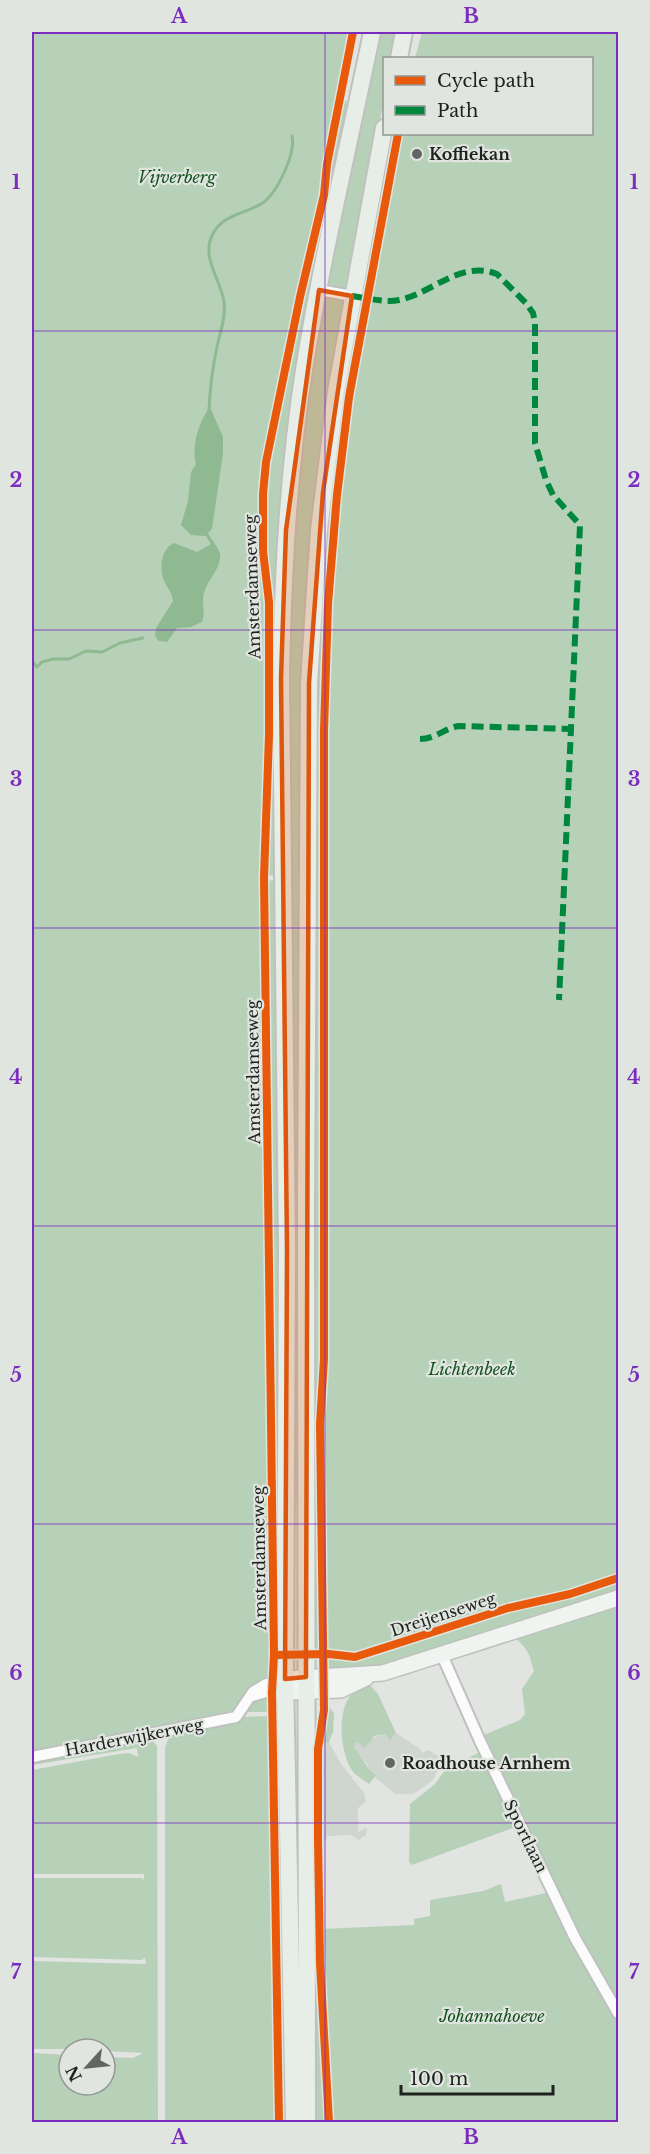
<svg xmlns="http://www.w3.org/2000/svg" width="650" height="2154" viewBox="0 0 650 2154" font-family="'Libre Baskerville',serif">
<rect width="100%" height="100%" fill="#e1e4e1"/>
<!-- built -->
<g fill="#cfd5cf">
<path d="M396 1733 420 1749 422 1753 429 1750 442 1759 441 1765 432 1781 413 1794H396L374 1777 376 1774 369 1769 368 1765 354 1749 357 1742 386 1734 390 1741Z"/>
<path d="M321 1742H329L341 1764 364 1793 366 1802 358 1808V1832L367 1828 366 1835 359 1840 351 1835 327 1836 326 1841 323 1842 320 1841Z"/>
</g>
<!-- green -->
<g fill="#b7d1b8">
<path d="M32 32H351L326 164 323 194 291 331 263 471 261 551 267 592V735L263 879 272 1655 271 1677 236 1712 32 1754Z"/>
<path d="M378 32H397L392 58H384V99L348 288C341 291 332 290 326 285Z"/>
<path d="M422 32H618V1593L387 1667 325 1671 321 1427 326 1425V1423L322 1420 325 1359 326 731H328V728H326L330 604 339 495 351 398 400 134H592V58H415Z"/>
<path d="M342 97 347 102 341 133 342 151 325 232 319 236 309 286 313 292 302 351 278 876 266 875 271 735 270 602 264 551 266 471 298 314 326 196 329 164Z"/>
<path d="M389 134H396L365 294 360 292Z"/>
<path d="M328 296 341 298 346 302 318 492 300 1421 293 1422 288 603 299 451 323 297Z"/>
<path d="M361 302H364C355 353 346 404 340 456 329 547 325 638 322 730L321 1360 318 1422H311L312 1346 316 1305V1256L312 1213 315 667 335 440 353 354 356 305Z"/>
<path d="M266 880 278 881 282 1300C277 1341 277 1381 281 1422H273Z"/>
<path d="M311 1426H318L320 1651 312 1652V1617L316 1568V1528L311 1471Z"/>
<path d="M273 1427H281L280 1652H275Z"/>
<path d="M294 1427H300V1652L297 1651V1510Z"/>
<path d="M618 1603V2009L593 1967 481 1736 520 1720 525 1714 522 1689 534 1671C531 1663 530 1653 524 1647 520 1642 518 1642 516 1635Z"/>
<path d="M369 1684 378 1694 396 1733 390 1741 386 1734 374 1736 365 1748 357 1742 354 1747 369 1769 376 1775 369 1784C364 1780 358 1777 354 1773 339 1754 335 1705 356 1690 360 1687 365 1686 369 1684Z"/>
<path d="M264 1696 271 1698 270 1712H245L252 1700Z"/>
<path d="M328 1706 334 1713 333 1732 329 1742H321L326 1707Z"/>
<path d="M270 1716 277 2122H165V1747L171 1733 235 1722 243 1717Z"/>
<path d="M150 1737 157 1746 158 2122H32V2053L69 2055V2085H105V2057L133 2058 143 2053 105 2051V2049H32V1961L146 1964 145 1958 142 1960 32 1957V1878H142L144 1880V1874H32V1770L119 1754 129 1753 138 1757 137 1748 32 1765V1760Z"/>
<path d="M482 1751 514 1817 513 1828 412 1865 409 1862 410 1804 435 1784 446 1769Z"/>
<path d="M276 1834H278L283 1885 288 2122H281L280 2115Z"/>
<path d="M501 1884 505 1902 551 1892 589 1970 618 2018V2122H331L321 1929 414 1925V1919L430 1916V1900L483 1891Z"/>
<path d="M316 1948H318L327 2122H312Z"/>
</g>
<!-- water -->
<path fill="#8fb991" d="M210 407 223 437V453L212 529 208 533C211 540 218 546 220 554 222 568 207 580 204 593 201 603 206 612 202 622L191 627 177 628 167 642 159 641 155 636 156 628 173 601C172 593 169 590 165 583 159 570 160 549 174 543L197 552 211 544 206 536 191 535 181 525 188 501 191 472 196 464C191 446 199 421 210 407Z"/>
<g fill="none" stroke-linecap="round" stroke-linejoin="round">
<!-- stream -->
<g stroke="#8fb991" stroke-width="3">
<path d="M209 410C210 387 212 370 217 347 220 333 226 317 224 302 221 279 199 256 214 232 224 214 249 213 264 202 278 191 296 153 292 136"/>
<path d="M32 661 37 667 42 662 53 659H69L86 651 102 652 120 643 143 638"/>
</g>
<!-- street casing -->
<g stroke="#bec0be" stroke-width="14">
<g id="street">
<path d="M319 290 352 296"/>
<path d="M442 1655 480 1741 575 1938 618 2013"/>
<path d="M252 1696 266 1692H285"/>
<path d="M32 1757 236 1717 253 1692 266 1684 285 1679"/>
</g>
</g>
<!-- secondary casing -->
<g stroke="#bec0be" stroke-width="18">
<g id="secondary">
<path d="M285 1679 383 1673 618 1598"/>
<path d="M285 1692 341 1690 366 1678"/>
</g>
</g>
<!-- primary casing -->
<g stroke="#bfc1bf" stroke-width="20">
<g id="primary">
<path d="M399 58 404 32"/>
<path d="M294 2122 285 1679 287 1250 281 678C283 575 288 473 304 370 322 257 349 144 372 32"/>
<path d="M307 2122 306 1208 309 683 319 530 336 392 384 128"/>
</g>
</g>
<!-- street -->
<use href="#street" stroke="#fafbfa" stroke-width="10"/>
<!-- secondary -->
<use href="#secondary" stroke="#f0f4f1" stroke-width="15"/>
<!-- primary -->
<use href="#primary" stroke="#e6eee7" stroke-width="16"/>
<!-- quiet -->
<g stroke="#00873e" stroke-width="6" stroke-dasharray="12 6" stroke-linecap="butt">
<path d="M352 296C367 298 385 303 399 300 433 293 460 260 497 274L526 303 533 313 535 323V443L546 480 553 495 580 525 559 1000"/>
<path d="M420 739C435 739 445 728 459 726L571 729"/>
</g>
<!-- cycleway casing -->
<g stroke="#e0e5e0" stroke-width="11">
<g id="cycleway">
<path d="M274 1655 329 1654 355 1657 508 1608 570 1594 618 1578"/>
<path d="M279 2122 272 1692 274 1655 264 878 269 735V602L263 551V494L266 462 300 297 324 195 327 164 353 32"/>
<path d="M329 2122 320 1963 318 1839V1749L324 1710 320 1424 324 1359V730L328 604 337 495 349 397 398 134"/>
</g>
</g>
<!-- cycleway -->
<use href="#cycleway" stroke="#e8590c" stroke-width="8"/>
</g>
<!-- marked area -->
<path fill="#de560d" fill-opacity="0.2" stroke="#de560d" stroke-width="4.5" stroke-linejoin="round" d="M319 290 352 296 323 492 309 683 306 1655V1677L285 1679 287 1250 281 678 286 530Z"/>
<!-- grid -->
<path fill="none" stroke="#7b2cbf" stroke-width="1.5" stroke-opacity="0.55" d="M325 32V2122M32 331H618M32 630H618M32 928H618M32 1226H618M32 1524H618M32 1823H618"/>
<!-- markers -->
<g fill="#636563" stroke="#e0e5e0" stroke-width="2">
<circle cx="417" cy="154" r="6"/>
<circle cx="390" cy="1763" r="6"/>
</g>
<g text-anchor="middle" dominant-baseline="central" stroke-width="4.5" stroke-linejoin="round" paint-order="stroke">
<!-- poi labels -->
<g font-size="16" font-weight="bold" fill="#1f211f" stroke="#e0e5e0" text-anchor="start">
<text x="429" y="154">Koffiekan</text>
<text x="402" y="1763">Roadhouse Arnhem</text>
</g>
<!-- park labels -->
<g font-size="16" font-style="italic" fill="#12511d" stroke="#e0e5e0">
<text x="177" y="177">Vijverberg</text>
<text x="472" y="1369">Lichtenbeek</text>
<text x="492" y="2016">Johannahoeve</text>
</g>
<!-- street labels -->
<g font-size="16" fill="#1f211f" stroke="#e0e5e0">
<text transform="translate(252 587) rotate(-92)">Amsterdamseweg</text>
<text transform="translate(253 1072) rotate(-91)">Amsterdamseweg</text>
<text transform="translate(259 1558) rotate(-91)">Amsterdamseweg</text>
<text transform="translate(443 1614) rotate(-18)">Dreijenseweg</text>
<text transform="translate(134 1737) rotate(-11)">Harderwijkerweg</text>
<text transform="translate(526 1836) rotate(64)">Sportlaan</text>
</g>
</g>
<!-- border -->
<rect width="650" height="2154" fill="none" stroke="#e0e5e0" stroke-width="66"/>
<!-- legend -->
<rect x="383" y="57" width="210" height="78" fill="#e0e5e0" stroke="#939793" stroke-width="1.5"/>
<rect x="395" y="76" width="30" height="9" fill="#e8590c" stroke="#939793" stroke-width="1.5"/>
<text x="437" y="87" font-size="18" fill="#1f211f">Cycle path</text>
<rect x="395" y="106" width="30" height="9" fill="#00873e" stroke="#939793" stroke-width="1.5"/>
<text x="437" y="117" font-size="18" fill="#1f211f">Path</text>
<!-- north arrow -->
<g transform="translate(87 2067) rotate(243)"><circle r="28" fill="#e0e5e0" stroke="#939793" stroke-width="1.5"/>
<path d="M0-4.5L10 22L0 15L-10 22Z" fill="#636563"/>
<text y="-9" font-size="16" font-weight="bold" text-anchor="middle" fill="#1f211f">N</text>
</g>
<!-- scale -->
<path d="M401 2085v9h152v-9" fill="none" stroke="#1f211f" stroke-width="3"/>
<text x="410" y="2085" font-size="18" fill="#1f211f" stroke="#e0e5e0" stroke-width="4.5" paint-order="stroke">100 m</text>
<rect x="33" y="33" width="584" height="2088" fill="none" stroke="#7b2cbf" stroke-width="2"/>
<g font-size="20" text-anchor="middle" font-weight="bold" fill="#7b2cbf">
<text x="179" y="23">A</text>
<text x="471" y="23">B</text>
<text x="16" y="189">1</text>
<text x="634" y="189">1</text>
<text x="16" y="487">2</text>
<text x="634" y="487">2</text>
<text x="16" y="786">3</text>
<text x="634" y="786">3</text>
<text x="16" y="1084">4</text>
<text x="634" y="1084">4</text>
<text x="16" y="1382">5</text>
<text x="634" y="1382">5</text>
<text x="16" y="1680">6</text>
<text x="634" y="1680">6</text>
<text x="16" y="1979">7</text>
<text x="634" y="1979">7</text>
<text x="179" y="2144">A</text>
<text x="471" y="2144">B</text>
</g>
</svg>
